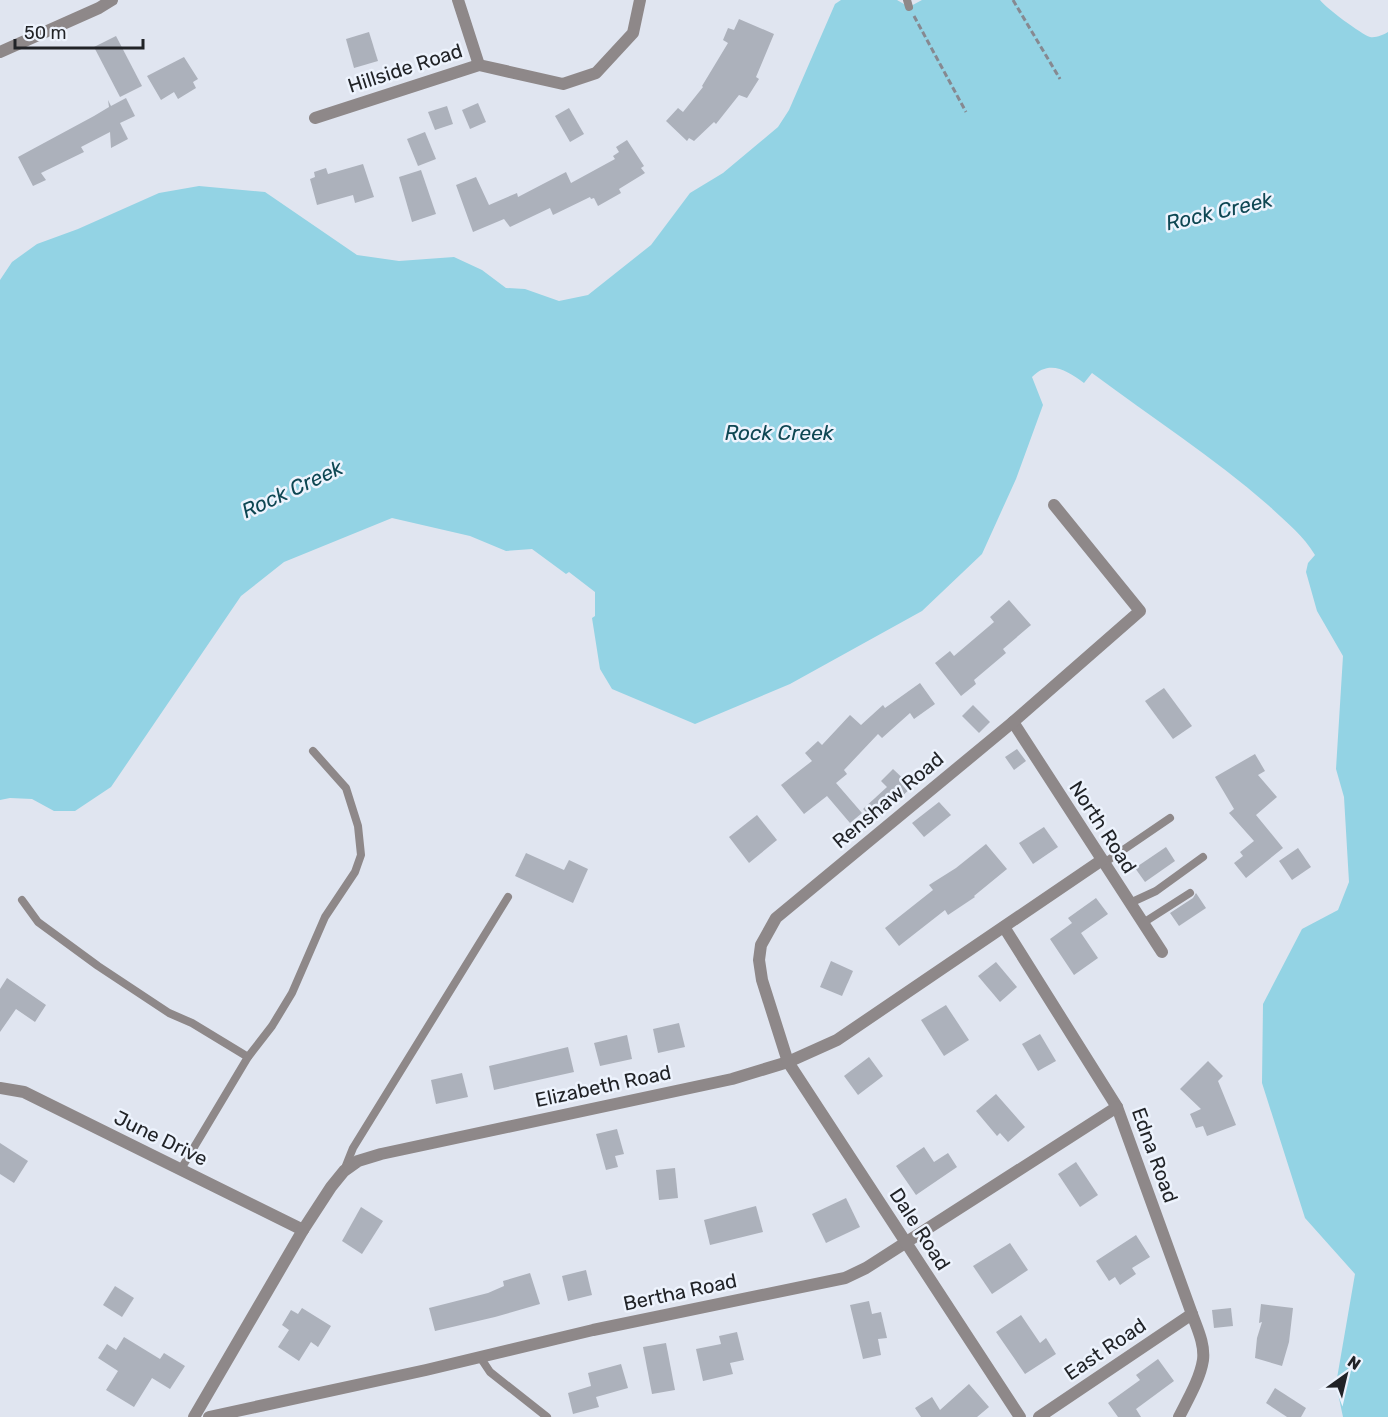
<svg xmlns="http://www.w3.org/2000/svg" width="1388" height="1417" viewBox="0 0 1388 1417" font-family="Rubik,sans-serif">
<rect width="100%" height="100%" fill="#e0e5f0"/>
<!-- water -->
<path fill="#93d3e4" d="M841 0H897L909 7 922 0H1320C1326 8 1361 34 1370 37 1376 38 1383 35 1388 32V1417H1343L1336 1384 1355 1274 1305 1218 1262 1083 1263 1004 1302 929 1338 910 1349 882 1344 797 1336 769 1343 656 1317 611 1306 572 1308 563 1315 555C1303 535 1285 521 1268 505 1213 457 1151 417 1092 373L1084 383C1067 371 1050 359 1032 377L1043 405 1016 479 982 554 922 611 790 684 695 724 612 689 600 669 592 618 595 616V592L569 572 566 574 532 549 506 551 470 536 392 518 284 562 241 596 111 787 75 811H54L32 799 10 798 0 800V280L12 262 37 244 78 229 159 193 199 186 265 192 357 255 399 261 454 257 482 270 506 288 525 289 559 301 588 295 651 245 690 193 723 173 778 127 789 110 835 4Z"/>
<!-- building -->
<g fill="#acb1bb">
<path d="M739 19 774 34 756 77 759 79 747 98 739 95 716 124 714 122 694 141 689 138 687 141 666 121 678 108 683 112 703 87 702 86 728 43 723 40 728 28 734 30Z"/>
<path d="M369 32 378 61 354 68 346 39Z"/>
<path d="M116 36 142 86 120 97 94 47Z"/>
<path d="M184 57 198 79 193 82 196 88 178 99 174 92 161 100 147 76Z"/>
<path d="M126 98 135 116 120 123 128 139 111 148 110 132 81 147 84 152 41 173 46 180 33 186 18 157 94 116 109 107 108 100 111 106Z"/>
<path d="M478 103 486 122 470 129 462 110Z"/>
<path d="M447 106 453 124 435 130 428 112Z"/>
<path d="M569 108 584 134 570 142 555 116Z"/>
<path d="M425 132 436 159 418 166 407 139Z"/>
<path d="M627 140 644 166 641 168 645 173 619 189 621 193 598 206 594 198 591 199 590 197 553 215 550 208 510 227 504 219 473 232 456 185 476 177 489 205 517 193 518 197 566 172 571 183 615 159 613 156 619 152 616 147Z"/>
<path d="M363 164 374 197 355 203 353 195 317 205 310 179 315 177 314 172 326 168 328 174Z"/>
<path d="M421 170 436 214 412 222 399 177Z"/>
<path d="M1009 600 1031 625 1003 649 1006 653 974 680 976 684 961 696 935 663 950 651 954 656 994 622 990 617Z"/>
<path d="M920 683 935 704 914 719 910 713 882 738 878 734 844 770 847 774 836 783 862 813 850 823 827 796 804 814 781 785 812 761 805 753 818 741 822 745 850 715 861 725 883 705 885 708Z"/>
<path d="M1164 688 1192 726 1173 739 1145 701Z"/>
<path d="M973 705 990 722 979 733 962 716Z"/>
<path d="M1017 749 1026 761 1014 770 1005 757Z"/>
<path d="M1255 754 1265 771 1258 775 1277 797 1256 815 1283 848 1246 878 1234 863 1243 856 1240 852 1254 841 1229 813 1234 809 1215 777Z"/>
<path d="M893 769 912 787 875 821 863 809 887 787 881 781Z"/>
<path d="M939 802 951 815 924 837 912 823Z"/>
<path d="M757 815 777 840 749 863 729 837Z"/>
<path d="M1044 827 1058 847 1033 864 1019 843Z"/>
<path d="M986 844 1007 869 974 896 975 897 948 915 945 910 899 946 885 928 933 890 929 885 956 868Z"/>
<path d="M1166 847 1175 861 1145 882 1135 868Z"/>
<path d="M1298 848 1311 867 1292 880 1279 861Z"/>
<path d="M526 853 564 870 569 860 588 869 573 903 515 876Z"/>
<path d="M1196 893 1206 908 1179 926 1170 913 1193 898Z"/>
<path d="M1096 898 1108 914 1081 933 1098 958 1074 975 1050 939 1072 923 1068 918Z"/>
<path d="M831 961 853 971 842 996 820 987Z"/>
<path d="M996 962 1017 987 1000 1002 978 976Z"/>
<path d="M7 978 46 1005 35 1022 16 1009 0 1032V989Z"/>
<path d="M946 1005 969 1040 944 1056 921 1020Z"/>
<path d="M679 1023 685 1047 658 1053 653 1029Z"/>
<path d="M1040 1034 1056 1061 1038 1071 1022 1044Z"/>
<path d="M627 1035 632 1059 600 1066 594 1043Z"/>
<path d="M568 1047 574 1072 494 1090 489 1066Z"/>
<path d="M869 1057 883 1076 858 1095 844 1076Z"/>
<path d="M1208 1061 1223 1076 1218 1081 1236 1125 1207 1136 1203 1126 1196 1128 1190 1114 1201 1109 1180 1089Z"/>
<path d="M462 1073 468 1097 436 1104 431 1080Z"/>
<path d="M996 1094 1025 1127 1008 1142 1000 1133 997 1136 976 1111Z"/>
<path d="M617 1129 624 1154 615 1156 618 1167 606 1170 596 1134Z"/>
<path d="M0 1143 28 1161 14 1183 0 1174Z"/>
<path d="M924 1147 934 1162 948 1153 957 1167 916 1195 896 1166Z"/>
<path d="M1076 1162 1098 1195 1080 1207 1058 1174Z"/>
<path d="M675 1168 678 1198 659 1200 656 1170Z"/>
<path d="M846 1198 860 1227 826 1243 812 1214Z"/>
<path d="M756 1206 763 1232 710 1245 704 1220Z"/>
<path d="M361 1207 383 1221 362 1254 342 1241Z"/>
<path d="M1136 1235 1150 1257 1132 1268 1136 1274 1120 1285 1115 1277 1109 1281 1096 1261Z"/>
<path d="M1010 1243 1028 1270 992 1294 973 1266Z"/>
<path d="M586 1270 592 1295 568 1301 562 1276Z"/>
<path d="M530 1273 540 1304 495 1317 435 1331 429 1308 488 1293 504 1286 503 1281Z"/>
<path d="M115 1286 134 1298 122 1317 103 1305Z"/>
<path d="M869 1301 872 1314 881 1312 887 1338 878 1339 881 1355 863 1359 850 1305Z"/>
<path d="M1261 1304 1293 1308 1289 1342 1282 1366 1255 1358 1257 1338 1262 1322 1259 1323Z"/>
<path d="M302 1308 331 1326 318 1347 311 1342 299 1361 278 1347 289 1330 282 1325 291 1310 298 1314Z"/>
<path d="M1231 1308 1233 1326 1214 1328 1212 1310Z"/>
<path d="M1021 1315 1040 1343 1046 1338 1056 1354 1025 1374 996 1332Z"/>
<path d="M737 1332 744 1360 730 1363 733 1374 703 1381 696 1349 721 1344 719 1336Z"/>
<path d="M124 1337 160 1359 164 1353 185 1366 170 1389 152 1378 134 1407 106 1390 118 1371 98 1358 107 1344 116 1350Z"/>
<path d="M666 1343 675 1390 652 1394 643 1347Z"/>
<path d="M1158 1359 1174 1381 1136 1409 1141 1417H1118L1108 1403 1140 1380 1136 1375Z"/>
<path d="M621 1364 628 1388 596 1397 599 1407 573 1414 568 1393 591 1386 588 1373Z"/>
<path d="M969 1384 989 1407 977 1417H921L915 1408 932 1397 940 1410Z"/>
<path d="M1275 1388 1306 1408 1301 1417H1287L1266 1403Z"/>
</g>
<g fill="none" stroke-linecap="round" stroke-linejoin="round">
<!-- path -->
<g stroke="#868991" stroke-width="3" stroke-dasharray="6 3" stroke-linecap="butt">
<path d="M1013 0 1060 79"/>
<path d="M914 16 966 112"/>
</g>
<!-- service -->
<g stroke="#8e8889" stroke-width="8">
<path d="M907 0 909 7"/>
<path d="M1104 863 1170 818"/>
<path d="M22 900 38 922 98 966 169 1013 192 1023 248 1057"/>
<path d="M1130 903 1156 891 1203 857"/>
<path d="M1143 923 1190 893"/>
<path d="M345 1168 353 1148 508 897"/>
<path d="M181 1169 248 1057 272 1026 292 993 325 917 355 872 361 855 358 826 346 788 313 751"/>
<path d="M480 1357 490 1372 547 1417"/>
</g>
<!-- minor -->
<g stroke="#8e8889" stroke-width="12">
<path d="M458 0 479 65"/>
<path d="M0 52 99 8 112 0"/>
<path d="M315 118 479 65 563 84 596 73 633 33 640 0"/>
<path d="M1013 722 1162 952"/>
<path d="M1004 927 1117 1107 1192 1314C1197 1328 1205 1344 1203 1360 1200 1379 1188 1399 1179 1417"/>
<path d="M0 1088 24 1092 303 1230"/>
<path d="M194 1417 303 1230 331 1187 344 1171 358 1161 381 1154 732 1079 788 1062 837 1040 1102 860"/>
<path d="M209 1417 426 1370 593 1330 845 1278 866 1268 1117 1107"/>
<path d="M1020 1417 788 1062 762 980 759 960 761 945 776 918 1013 722 1140 611 1054 505"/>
<path d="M1039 1417 1192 1314"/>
</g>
</g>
<g text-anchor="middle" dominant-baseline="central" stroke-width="5" stroke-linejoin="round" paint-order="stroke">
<!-- street labels -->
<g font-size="20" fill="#212327" stroke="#edf3fd">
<text transform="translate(405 68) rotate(-18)">Hillside Road</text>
<text transform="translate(888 800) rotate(-40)">Renshaw Road</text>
<text transform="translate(1103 827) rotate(57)">North Road</text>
<text transform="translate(603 1086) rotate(-12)">Elizabeth Road</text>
<text transform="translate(161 1138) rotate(26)">June Drive</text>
<text transform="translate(1155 1155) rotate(70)">Edna Road</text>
<text transform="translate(920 1229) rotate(57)">Dale Road</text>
<text transform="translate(680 1292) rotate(-12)">Bertha Road</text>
<text transform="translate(1105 1349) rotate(-34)">East Road</text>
</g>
<!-- water labels -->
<g font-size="21" font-style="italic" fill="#0e4753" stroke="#edf3fd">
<text transform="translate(1219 211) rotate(-13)">Rock Creek</text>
<text x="779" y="432">Rock Creek</text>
<text transform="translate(292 489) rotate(-25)">Rock Creek</text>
</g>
</g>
<!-- north arrow -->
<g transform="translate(1346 1375) rotate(34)" stroke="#edf3fd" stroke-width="4.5" paint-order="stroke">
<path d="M0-4.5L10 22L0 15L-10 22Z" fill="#212327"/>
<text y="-9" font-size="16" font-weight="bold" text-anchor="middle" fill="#212327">N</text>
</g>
<!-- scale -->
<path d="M15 39v9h128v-9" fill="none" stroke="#212327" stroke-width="3"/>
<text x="24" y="39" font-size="18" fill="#212327" stroke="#edf3fd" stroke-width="4.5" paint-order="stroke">50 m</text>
</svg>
